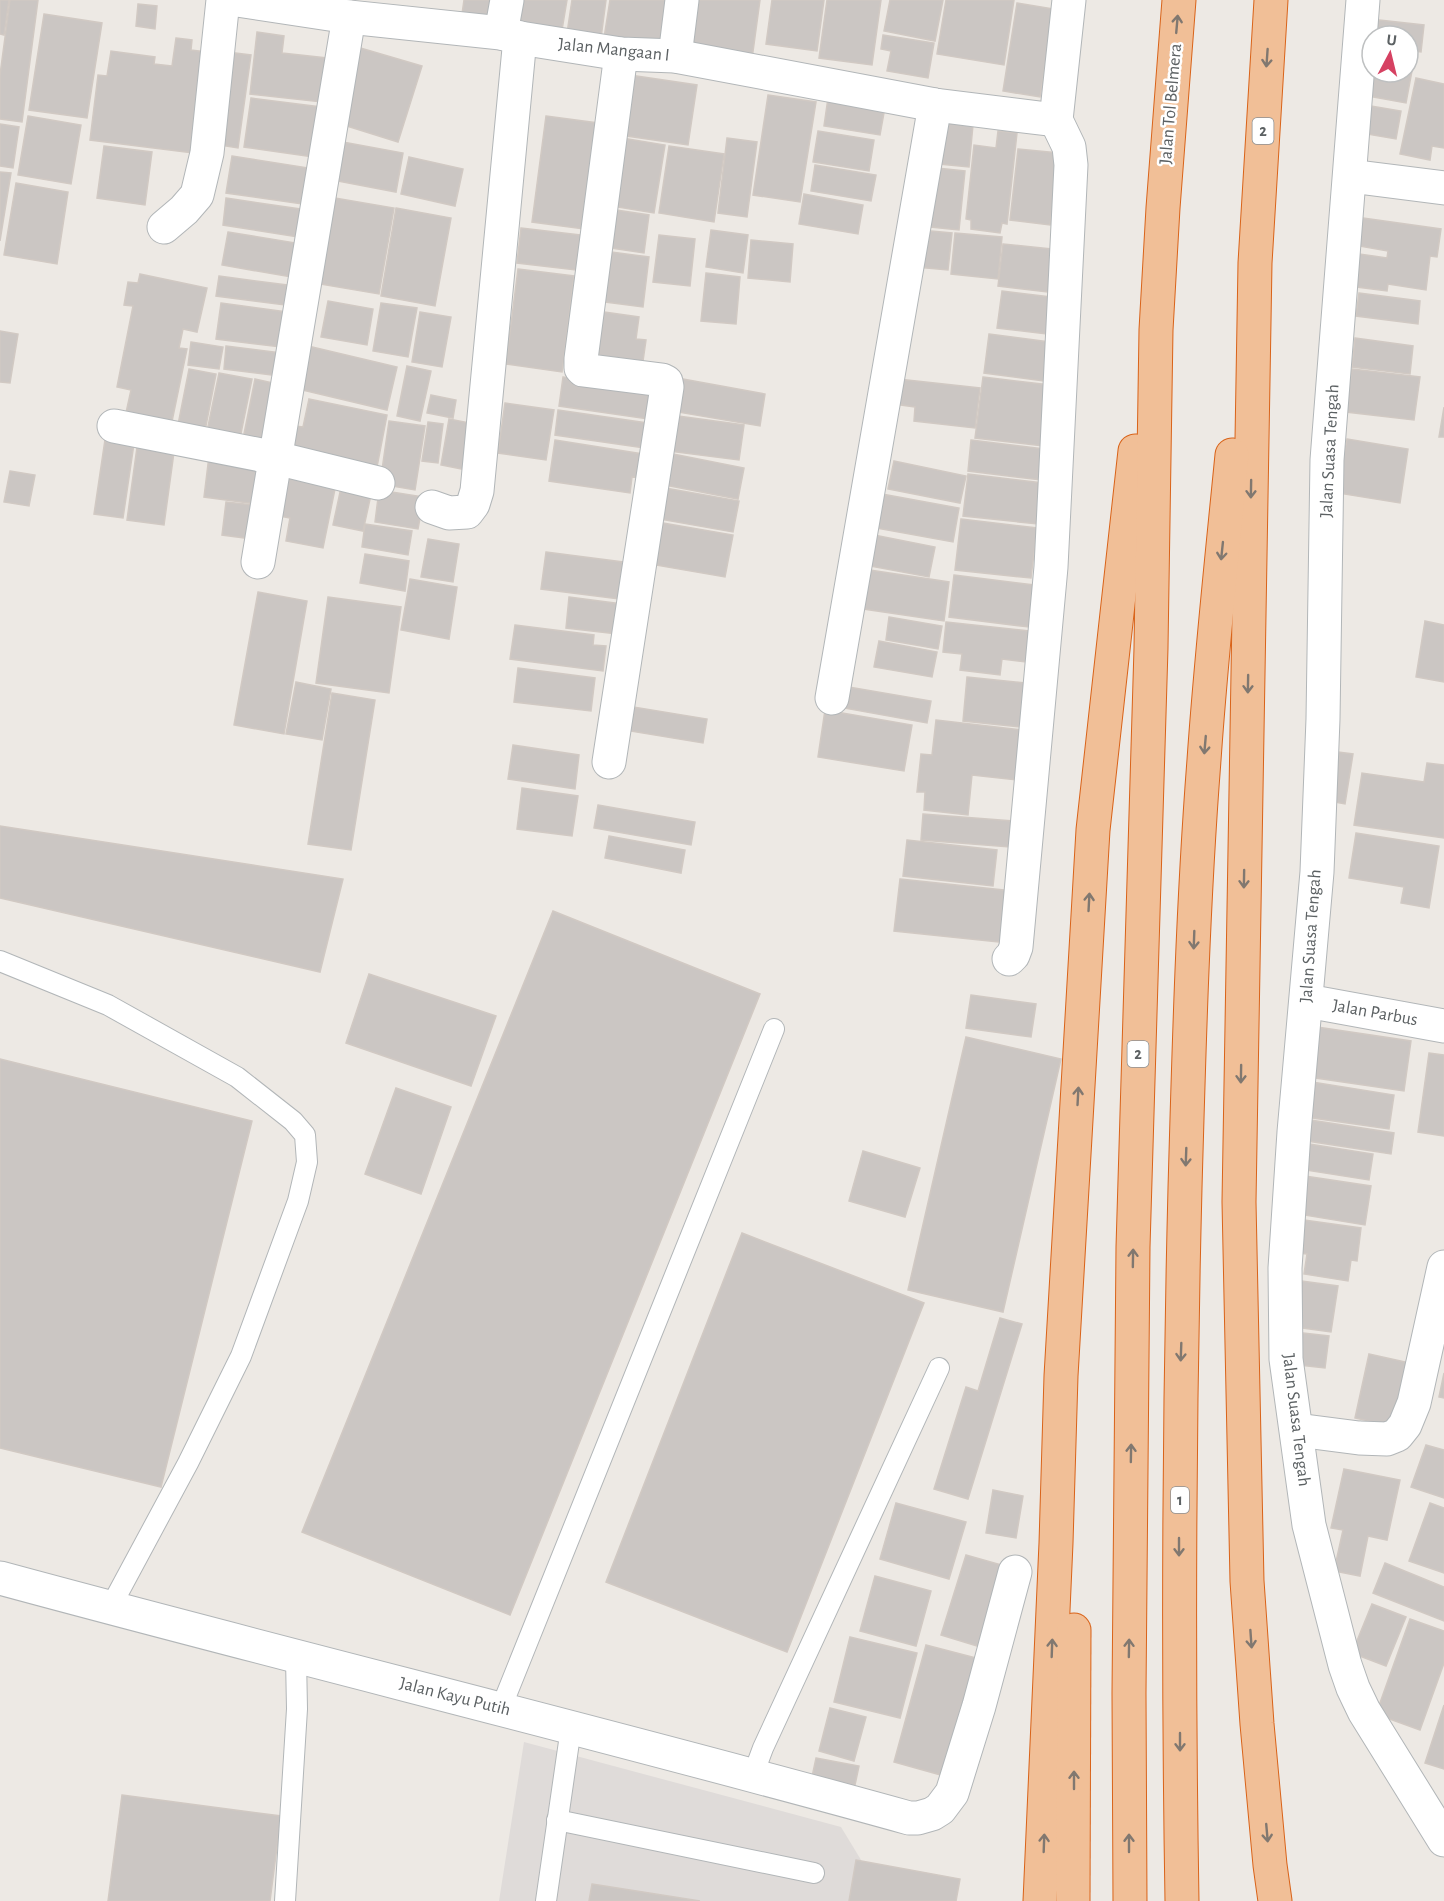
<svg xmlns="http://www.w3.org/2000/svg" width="1444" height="1901" viewBox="0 0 1444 1901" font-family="'Alegreya Sans',sans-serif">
<rect width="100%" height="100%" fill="#ede9e4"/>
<!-- industrial -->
<path fill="#dfdbd9" d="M524 1742 841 1827 886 1901H499Z"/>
<!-- building -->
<g fill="#cbc6c3" stroke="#d1c9c3" stroke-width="1.5">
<path d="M0 0H9L4 35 0 34Z"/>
<path d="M10 0H38L22 122 0 119V75Z"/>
<path d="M464 0H492L489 18 462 14Z"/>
<path d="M512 0H567L562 30 508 22Z"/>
<path d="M572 0H606L601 38 567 33Z"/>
<path d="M610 0H666L659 47 604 38Z"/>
<path d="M694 0H760L752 59 687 50Z"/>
<path d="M772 0H824L817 51 766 44Z"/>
<path d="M827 0H881L872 65 819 58Z"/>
<path d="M890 0H943L935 41 884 31Z"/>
<path d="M946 0H1014L1004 65 937 54Z"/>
<path d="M1017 3 1054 9 1040 97 1003 91Z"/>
<path d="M138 4 157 6 155 29 136 26Z"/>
<path d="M44 14 102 23 87 118 29 110Z"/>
<path d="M1370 19 1424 25 1421 52 1408 50V36H1372Z"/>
<path d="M257 32 284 36 282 53 327 58 322 102 250 94Z"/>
<path d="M883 35 934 43 928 78 887 71 891 51 881 49Z"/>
<path d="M176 38 192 40 191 50 214 53 201 154 90 140 98 75 107 76 111 51 155 57 154 64 172 66Z"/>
<path d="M357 47 422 66 398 142 334 122Z"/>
<path d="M227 52 251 55 238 148 213 144Z"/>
<path d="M1408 59 1414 60 1406 103 1362 95 1372 72H1408Z"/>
<path d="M623 74 697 85 688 145 613 134Z"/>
<path d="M1416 78 1444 84V148L1432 146 1430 160 1400 154Z"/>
<path d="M768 95 816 102 800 202 753 195Z"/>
<path d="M251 98 321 107 313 157 244 147Z"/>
<path d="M828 98 885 107 880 135 824 126Z"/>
<path d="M1365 105 1401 111 1396 139 1361 133Z"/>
<path d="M28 116 81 125 71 184 18 175Z"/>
<path d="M546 116 598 123 584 229 532 222Z"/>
<path d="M934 121 973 125 969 167 929 163Z"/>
<path d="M0 124 19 127 13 168 0 166Z"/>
<path d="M818 131 874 140 869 171 813 162Z"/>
<path d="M998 131 1017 133 1007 224 1002 223 1000 233 971 229V220L966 219 974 145 996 148Z"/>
<path d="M616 137 665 145 654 213 605 205Z"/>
<path d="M727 138 757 142 747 217 718 213Z"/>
<path d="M332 140 403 153 396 192 332 180Z"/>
<path d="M104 146 152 152 145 205 97 198Z"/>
<path d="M669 146 724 154 714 222 659 213Z"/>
<path d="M1018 149 1059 153 1050 225 1010 220Z"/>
<path d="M232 156 315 169 309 205 226 193Z"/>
<path d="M409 157 463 169 455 206 401 194Z"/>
<path d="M815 165 876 175 871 201 811 191Z"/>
<path d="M927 167 965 171 959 230 921 226Z"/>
<path d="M0 172 11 173 0 241Z"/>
<path d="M16 183 68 192 57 264 4 255Z"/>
<path d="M804 194 863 205 858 234 799 224Z"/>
<path d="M329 197 394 208 379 294 314 283Z"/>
<path d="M226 198 307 210 304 238 223 225Z"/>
<path d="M396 208 451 218 435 306 381 296Z"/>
<path d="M603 208 649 215 644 253 598 246Z"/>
<path d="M1363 218 1441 229 1437 257 1430 256 1426 290 1388 284 1387 291 1349 286 1353 253 1387 258 1388 251 1359 246Z"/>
<path d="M521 228 580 235 576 270 517 263Z"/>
<path d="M711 230 748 235 743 273 706 267Z"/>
<path d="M920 230 952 233 948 270 916 267Z"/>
<path d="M228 232 302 244 297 278 222 265Z"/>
<path d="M955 233 1002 237 998 279 951 274Z"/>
<path d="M659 235 695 239 690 286 653 282Z"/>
<path d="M751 240 793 244 790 282 748 278Z"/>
<path d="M1003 244 1061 250 1056 293 998 286Z"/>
<path d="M596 250 649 257 643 307 590 300Z"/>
<path d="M518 269 574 276 562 372 506 364Z"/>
<path d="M706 273 740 277 736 324 701 321Z"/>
<path d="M140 274 207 288 197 332 183 329 179 348 187 349 170 431 124 422 131 390 117 387 133 306 124 305 128 282 138 283Z"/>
<path d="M219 276 287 285 285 305 216 296Z"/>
<path d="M1002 291 1059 298 1055 335 997 328Z"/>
<path d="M1359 293 1420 301 1418 324 1356 316Z"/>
<path d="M328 301 373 309 367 345 321 337Z"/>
<path d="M221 303 294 313 289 348 216 339Z"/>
<path d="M381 303 417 308 408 357 373 351Z"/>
<path d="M590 310 639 317 636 339 646 340 643 361 588 354Z"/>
<path d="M420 312 451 317 442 367 412 362Z"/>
<path d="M0 331 18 334 10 383 0 382Z"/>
<path d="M989 334 1057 343 1051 382 984 373Z"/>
<path d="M1355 338 1413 346 1410 374 1352 367Z"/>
<path d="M191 342 223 347 219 369 188 365Z"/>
<path d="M226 346 289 354 287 377 224 369Z"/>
<path d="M308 346 397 367 387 410 298 389Z"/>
<path d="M407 366 431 371 420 421 397 416Z"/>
<path d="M189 369 216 374 203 441 176 435Z"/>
<path d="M1352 369 1420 377 1414 420 1346 412Z"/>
<path d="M219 373 252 379 238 448 205 441Z"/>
<path d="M563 377 659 392 655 420 559 406Z"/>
<path d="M672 377 765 394 760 426 666 410Z"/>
<path d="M983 377 1050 385 1043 446 975 438Z"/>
<path d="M255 379 282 385 268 454 241 449Z"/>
<path d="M898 379 980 388 975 428 914 421 915 407 894 404Z"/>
<path d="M431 395 456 400 453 418 427 413Z"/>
<path d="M309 399 387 415 376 472 290 455 296 426 303 427Z"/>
<path d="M505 403 554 410 546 460 498 453Z"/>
<path d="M1444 407V437H1439Z"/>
<path d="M558 410 654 424 651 449 555 435Z"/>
<path d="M678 416 744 425 739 460 660 450Z"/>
<path d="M449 419 475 424 467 470 441 465Z"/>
<path d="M389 421 425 426 415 490 380 484Z"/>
<path d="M428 422 443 424 438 463 422 461Z"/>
<path d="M106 433 135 437 123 518 94 514Z"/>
<path d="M1347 439 1408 449 1400 503 1338 493Z"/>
<path d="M138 440 175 445 164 525 127 520Z"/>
<path d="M555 440 649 455 646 478 632 477 630 493 549 481Z"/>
<path d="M971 440 1044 449 1041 480 968 471Z"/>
<path d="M668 453 744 468 738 499 654 483Z"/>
<path d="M209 456 261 463 256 504 204 497Z"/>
<path d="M894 461 966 476 960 503 888 489Z"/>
<path d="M288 470 337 479 323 548 286 541 290 518 279 516Z"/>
<path d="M10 471 35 475 29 506 4 502Z"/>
<path d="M968 474 1043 483 1038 524 963 516Z"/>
<path d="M342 483 372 490 363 531 333 525Z"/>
<path d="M654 486 739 501 733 532 648 517Z"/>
<path d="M379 490 424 497 418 529 375 522Z"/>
<path d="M882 494 959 508 953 542 876 528Z"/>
<path d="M226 502 263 506 260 540 222 535Z"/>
<path d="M961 519 1037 528 1031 578 955 570Z"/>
<path d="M663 523 733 535 725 577 644 563 649 535 660 537Z"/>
<path d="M365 524 412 531 408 555 362 547Z"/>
<path d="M864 533 935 547 929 577 859 564Z"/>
<path d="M428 539 459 544 453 582 421 577Z"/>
<path d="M546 552 623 562 619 599 541 589Z"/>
<path d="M365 554 409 561 405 591 360 583Z"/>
<path d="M863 569 949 582 944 621 857 608Z"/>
<path d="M954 575 1034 585 1029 627 949 617Z"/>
<path d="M410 579 457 587 449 639 401 630Z"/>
<path d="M258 592 307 601 284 734 234 725Z"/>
<path d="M328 597 401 607 389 693 316 683Z"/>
<path d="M569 597 622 604 617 634 566 628Z"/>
<path d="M889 617 942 626 938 649 886 640Z"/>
<path d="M1425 621 1444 625V682L1416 677Z"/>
<path d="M946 622 1029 631 1026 662 1002 659 1000 675 960 670 962 654 943 652Z"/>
<path d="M515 625 594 635 593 645 606 646 603 671 510 659Z"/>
<path d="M879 641 937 652 932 677 874 667Z"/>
<path d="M518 668 595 678 591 711 514 702Z"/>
<path d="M967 677 1025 683 1020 727 963 721Z"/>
<path d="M296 682 331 689 322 740 286 734Z"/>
<path d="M837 685 931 701 927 723 833 706Z"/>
<path d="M332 693 375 700 351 850 308 844Z"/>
<path d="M621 705 707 719 703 743 618 729Z"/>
<path d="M825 710 912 725 904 771 818 757Z"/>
<path d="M936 720 1023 730 1017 780 972 775 968 815 924 810 925 792H917L921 754 932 755Z"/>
<path d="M513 745 579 755 575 789 508 779Z"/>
<path d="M1330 751 1353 754 1345 804 1323 800Z"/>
<path d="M1427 763 1444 765V838L1354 825 1362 773 1424 782Z"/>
<path d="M522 788 578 796 572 836 517 829Z"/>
<path d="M598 805 695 822 691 845 594 828Z"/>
<path d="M923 814 1013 821 1010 847 921 840Z"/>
<path d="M0 826 343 879 320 972 0 898Z"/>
<path d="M1356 833 1439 846 1429 908 1401 903 1404 887 1349 878Z"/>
<path d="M609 836 685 850 681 873 605 858Z"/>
<path d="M907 840 997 850 993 886 903 876Z"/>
<path d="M900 879 1013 891 1008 943 894 931Z"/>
<path d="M553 911 760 994 510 1615 302 1532Z"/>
<path d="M369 974 496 1016 471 1086 346 1043Z"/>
<path d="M971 995 1036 1004 1031 1037 966 1028Z"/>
<path d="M1317 1027 1411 1041 1404 1091 1309 1077Z"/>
<path d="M966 1037 1061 1059 1003 1312 908 1290Z"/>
<path d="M1429 1053 1444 1055V1136L1418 1132Z"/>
<path d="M0 1059 252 1121 161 1487 0 1448Z"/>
<path d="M1312 1082 1394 1095 1389 1129 1306 1117Z"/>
<path d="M396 1088 451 1107 421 1194 365 1174Z"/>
<path d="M1304 1119 1394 1133 1391 1154 1301 1140Z"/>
<path d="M1303 1143 1373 1154 1369 1180 1299 1169Z"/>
<path d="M863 1151 920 1168 905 1217 849 1201Z"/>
<path d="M1298 1175 1371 1186 1365 1225 1292 1213Z"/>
<path d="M1304 1220 1361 1228 1357 1261 1351 1260 1348 1281 1304 1274 1307 1254 1299 1253Z"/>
<path d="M742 1233 924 1303 787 1652 606 1582Z"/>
<path d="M1294 1280 1338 1286 1331 1332 1288 1326Z"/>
<path d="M1000 1318 1022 1324 968 1499 934 1489 966 1387 978 1391Z"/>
<path d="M1294 1332 1329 1336 1325 1368 1290 1364Z"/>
<path d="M1369 1354 1410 1363 1396 1427 1355 1418Z"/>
<path d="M1444 1373V1398L1439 1397Z"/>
<path d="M1426 1445 1444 1450V1498L1411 1487Z"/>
<path d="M1344 1469 1400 1480 1387 1540 1368 1536 1360 1576 1334 1571 1343 1530 1331 1528Z"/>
<path d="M993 1490 1023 1496 1016 1538 986 1533Z"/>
<path d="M896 1503 966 1522 949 1579 880 1559Z"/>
<path d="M1430 1503 1444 1508V1573L1409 1561Z"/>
<path d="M966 1555 1012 1568 987 1649 941 1635Z"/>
<path d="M1385 1563 1444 1587V1621L1373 1593Z"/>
<path d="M875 1576 931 1591 916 1646 860 1631Z"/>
<path d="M1372 1604 1406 1617 1386 1666 1352 1653Z"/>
<path d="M1410 1619 1444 1631V1663L1420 1730 1376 1714Z"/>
<path d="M850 1637 917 1653 900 1718 834 1702Z"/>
<path d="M926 1645 980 1659 948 1777 894 1762Z"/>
<path d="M1444 1705V1769L1425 1763Z"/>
<path d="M830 1708 866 1717 854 1761 819 1751Z"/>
<path d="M816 1758 859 1766 855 1785 812 1777Z"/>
<path d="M122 1795 281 1816 270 1901H108Z"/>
<path d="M856 1860 960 1879 956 1901H849Z"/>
<path d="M592 1884 700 1901H589Z"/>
</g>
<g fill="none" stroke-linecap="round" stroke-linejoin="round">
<!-- service casing -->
<g stroke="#b2b6b8" stroke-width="22">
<g id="service">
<path d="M0 961 108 1005 237 1077 293 1121 305 1135 307 1162 298 1201 241 1356 188 1463 110 1608"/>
<path d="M501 1708 774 1029"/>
<path d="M753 1775 763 1748 939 1368"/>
<path d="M557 1820 814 1873"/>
<path d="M285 1901 297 1709 296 1658"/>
<path d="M546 1901 571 1728"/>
</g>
</g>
<!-- minor casing -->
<g stroke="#b2b6b8" stroke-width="35">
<g id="minor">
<path d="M237 0 349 17 501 33 520 38 621 54 675 56 935 105 1056 120"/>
<path d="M1363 0 1327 460 1323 719 1317 872 1294 1132 1285 1268 1286 1359 1309 1525 1345 1665 1353 1688 1364 1711 1444 1840"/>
<path d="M501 33 507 0"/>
<path d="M675 56 682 0"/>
<path d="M1350 176 1444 188"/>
<path d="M164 227 184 210 197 195 207 153 223 0"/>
<path d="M114 426 276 458 378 483"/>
<path d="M432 507 449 513 467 512 473 504 477 491 520 38"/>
<path d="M258 562 349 17"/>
<path d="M832 698 935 105"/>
<path d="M609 762 667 387 666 382 662 380 583 370 581 368V359L621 54"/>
<path d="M1009 959 1013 955 1016 947 1051 567 1071 165 1069 147 1056 120 1069 0"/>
<path d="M1307 1001 1444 1026"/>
<path d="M1297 1430 1359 1438 1387 1439 1397 1435 1405 1425 1414 1403 1444 1267"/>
<path d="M0 1578C302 1660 607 1734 909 1818H918L932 1814 940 1809 952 1793 979 1706 1015 1572"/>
</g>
</g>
<!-- motorway casing -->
<g stroke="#d96319" stroke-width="35">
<g id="motorway">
<path d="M1271 0 1255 263 1239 1202 1247 1581 1257 1724 1270 1865 1275 1901"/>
<path d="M1040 1901 1056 1543 1061 1376 1093 830 1135 451"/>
<path d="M1073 1901 1074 1630"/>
<path d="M1130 1901 1129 1693 1133 1247 1151 648 1156 330 1163 208 1179 0"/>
<path d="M1182 1901C1178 1663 1179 1426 1185 1188 1189 1045 1193 902 1204 760 1211 658 1222 557 1232 455"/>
</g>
</g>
<!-- service -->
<use href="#service" stroke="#fff" stroke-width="20"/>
<!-- minor -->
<use href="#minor" stroke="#fff" stroke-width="33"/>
<!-- motorway -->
<use href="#motorway" stroke="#f1bf97" stroke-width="33"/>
</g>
<!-- one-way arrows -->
<defs><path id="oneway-shaft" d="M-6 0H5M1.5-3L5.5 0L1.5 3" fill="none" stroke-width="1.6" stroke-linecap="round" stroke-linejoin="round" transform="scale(1.5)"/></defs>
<g stroke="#817870">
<use href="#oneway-shaft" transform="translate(1177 24) rotate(-85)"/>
<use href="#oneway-shaft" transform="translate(1267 58) rotate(94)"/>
<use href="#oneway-shaft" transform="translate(1251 489) rotate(91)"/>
<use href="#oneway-shaft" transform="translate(1222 551) rotate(96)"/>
<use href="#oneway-shaft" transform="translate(1248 684) rotate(91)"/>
<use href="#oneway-shaft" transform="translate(1205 745) rotate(95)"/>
<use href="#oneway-shaft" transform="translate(1244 879) rotate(91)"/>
<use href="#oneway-shaft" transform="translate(1089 902) rotate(-87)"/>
<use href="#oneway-shaft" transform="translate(1194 940) rotate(92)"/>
<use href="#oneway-shaft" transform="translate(1241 1074) rotate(91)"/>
<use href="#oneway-shaft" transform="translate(1078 1096) rotate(-87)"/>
<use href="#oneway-shaft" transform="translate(1186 1157) rotate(92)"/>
<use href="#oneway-shaft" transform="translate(1133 1258) rotate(-89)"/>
<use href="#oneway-shaft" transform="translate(1181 1352) rotate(92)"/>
<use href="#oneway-shaft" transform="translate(1131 1453) rotate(-89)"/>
<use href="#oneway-shaft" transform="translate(1179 1547) rotate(90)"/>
<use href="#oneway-shaft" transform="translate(1251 1639) rotate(86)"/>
<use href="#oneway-shaft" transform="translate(1052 1648) rotate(-88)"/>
<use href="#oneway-shaft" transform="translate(1129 1648) rotate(-89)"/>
<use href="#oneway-shaft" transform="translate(1180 1742) rotate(90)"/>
<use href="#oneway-shaft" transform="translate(1074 1780) rotate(-90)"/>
<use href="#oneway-shaft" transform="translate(1267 1833) rotate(85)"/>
<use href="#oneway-shaft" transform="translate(1044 1843) rotate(-88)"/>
<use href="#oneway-shaft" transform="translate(1129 1843) rotate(-90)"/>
</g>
<g text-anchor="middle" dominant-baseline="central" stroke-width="5" stroke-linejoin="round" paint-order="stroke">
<!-- shield labels -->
<g fill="#fff" stroke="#8d9092" stroke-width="1.5">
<rect x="1252.5" y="118" width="21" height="26" rx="4.5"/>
<rect x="1127.5" y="1041" width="21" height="26" rx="4.5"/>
<rect x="1171" y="1487" width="18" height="26" rx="4.5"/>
</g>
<g font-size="16" font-weight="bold" fill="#5c6163">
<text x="1263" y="131">2</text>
<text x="1138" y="1054">2</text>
<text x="1180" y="1500">1</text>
</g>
<!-- street labels -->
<g font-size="18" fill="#5c6163" stroke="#fff">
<text transform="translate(614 50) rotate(6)">Jalan Mangaan I</text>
<text transform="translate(1171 104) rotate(-85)">Jalan Tol Belmera</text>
<text transform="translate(1330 451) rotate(-87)">Jalan Suasa Tengah</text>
<text transform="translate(1311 936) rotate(-86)">Jalan Suasa Tengah</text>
<text transform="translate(1375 1013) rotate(10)">Jalan Parbus</text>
<text transform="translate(1296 1420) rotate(83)">Jalan Suasa Tengah</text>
<text transform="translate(455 1697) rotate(14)">Jalan Kayu Putih</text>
</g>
</g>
<!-- north arrow -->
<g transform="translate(1390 54) rotate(7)"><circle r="28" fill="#ffffff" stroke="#bec0c1" stroke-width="1.5"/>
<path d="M0-4.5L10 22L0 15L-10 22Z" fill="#d64162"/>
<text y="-9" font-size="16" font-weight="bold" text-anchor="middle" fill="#5c6163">U</text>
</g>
</svg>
